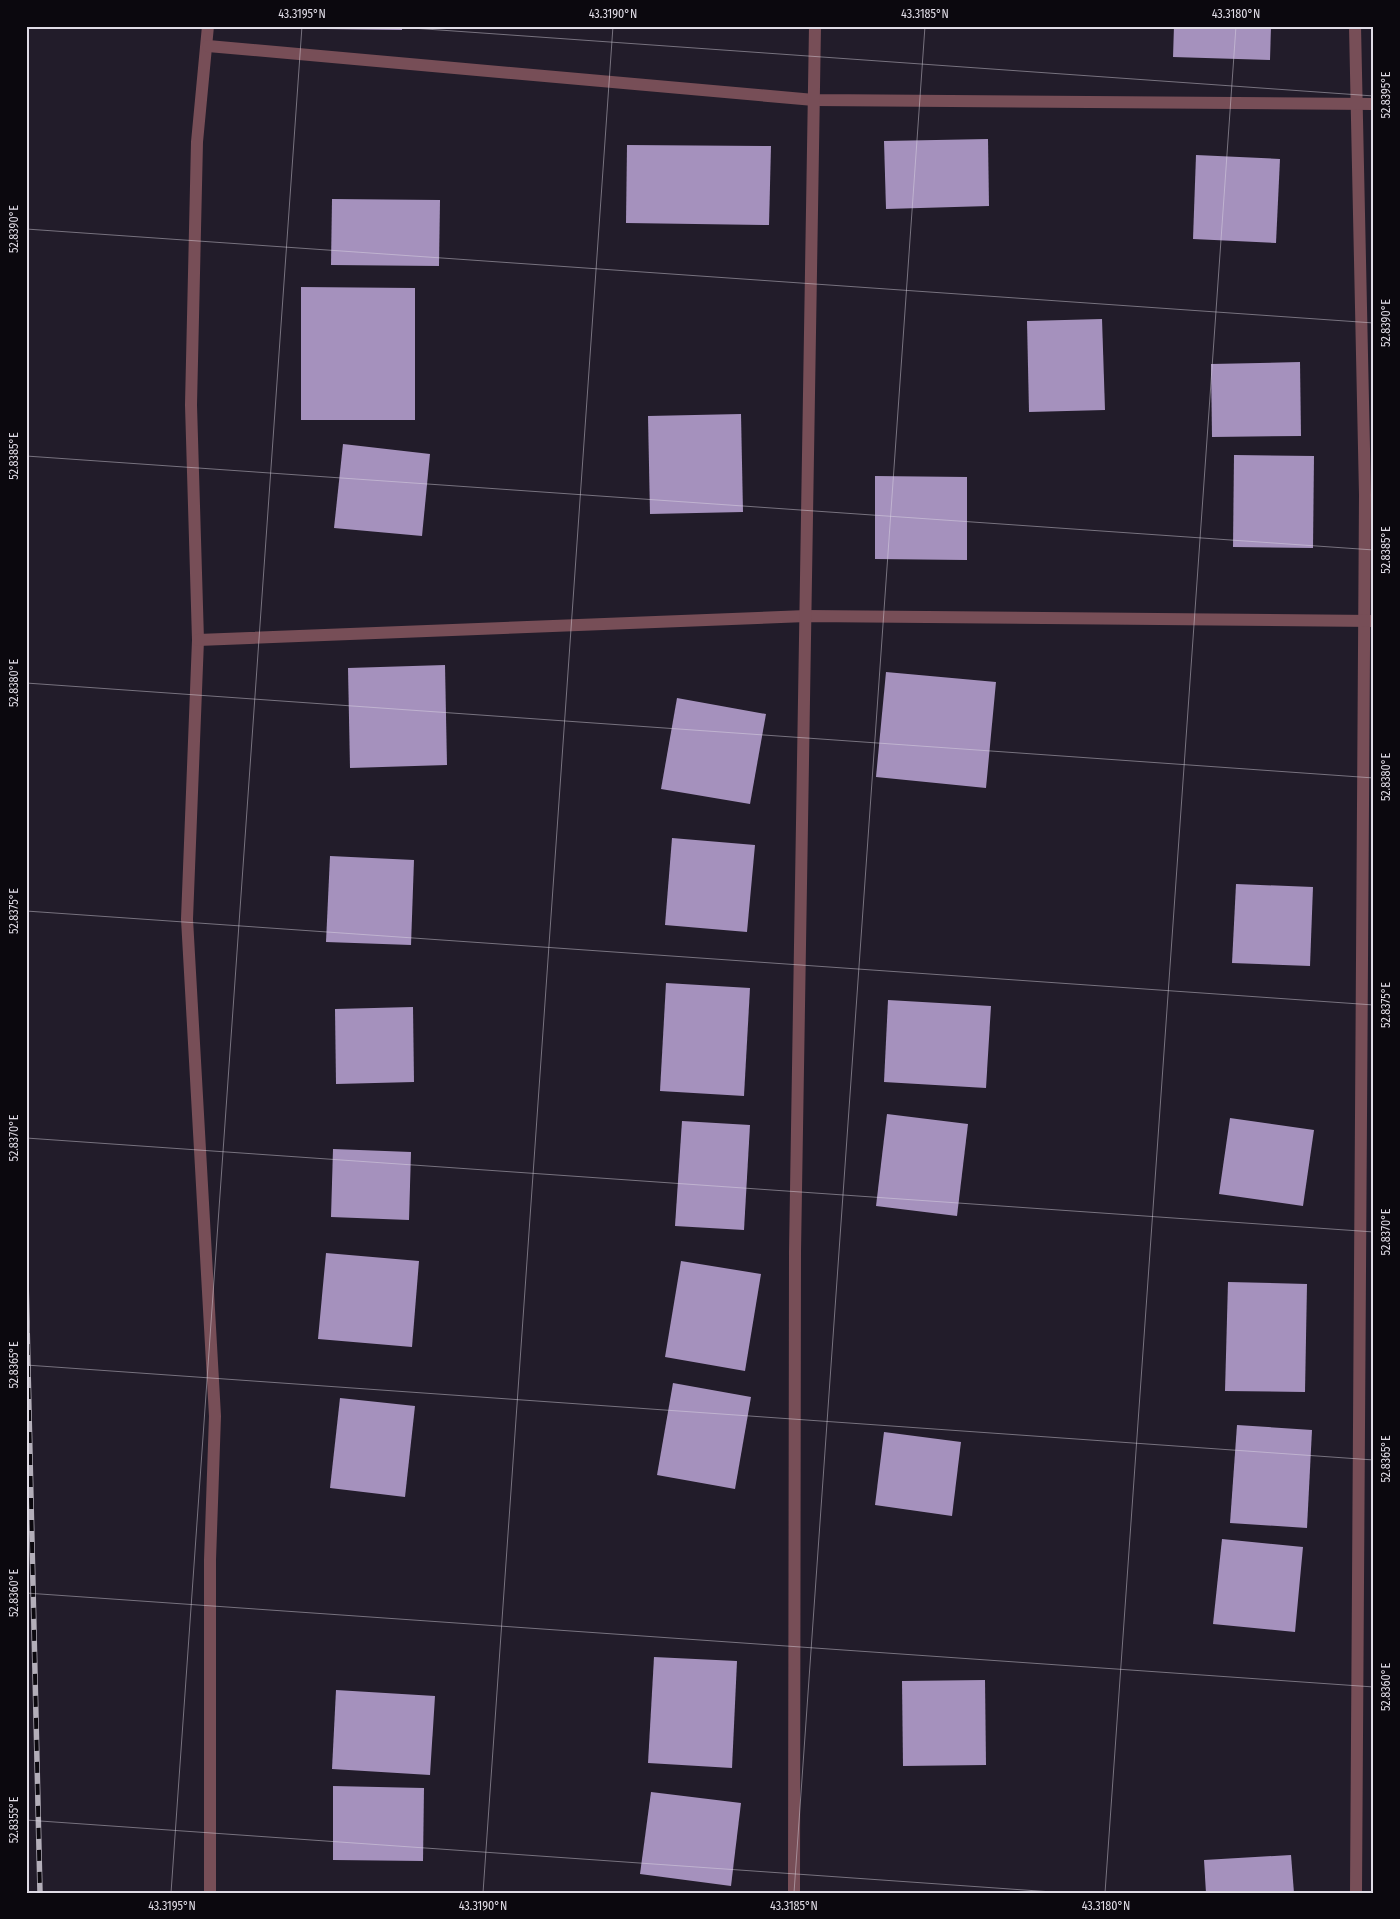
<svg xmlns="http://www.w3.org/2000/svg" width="1400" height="1919" viewBox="0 0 1400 1919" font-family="'Fira Sans Condensed',sans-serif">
<rect width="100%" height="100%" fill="#221c2a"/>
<!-- building -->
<g fill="#a591bd">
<path d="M325 26H402V30L325 29Z"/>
<path d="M1174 26H1271L1270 60 1173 57Z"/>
<path d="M988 139 989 206 886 209 884 141Z"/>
<path d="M627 145 771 146 769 225 626 223Z"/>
<path d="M1196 155 1280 159 1276 243 1193 239Z"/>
<path d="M332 199 440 200 439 266 331 265Z"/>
<path d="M301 287 415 288V420H301Z"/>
<path d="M1102 319 1105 410 1029 412 1027 321Z"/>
<path d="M1300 362 1301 436 1212 437 1211 364Z"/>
<path d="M741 414 743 512 650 514 648 416Z"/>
<path d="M343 444 430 454 422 536 334 528Z"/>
<path d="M1234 455 1314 456 1313 548 1233 547Z"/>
<path d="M875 476 967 477V560L875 559Z"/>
<path d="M445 665 447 765 350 768 348 668Z"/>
<path d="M886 672 996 682 986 788 876 777Z"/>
<path d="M677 698 766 714 750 804 661 789Z"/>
<path d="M672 838 755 845 747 932 665 925Z"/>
<path d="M330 856 414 860 411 945 326 942Z"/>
<path d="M1236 884 1313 887 1310 966 1232 963Z"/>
<path d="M666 983 750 988 744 1096 660 1091Z"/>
<path d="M888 1000 991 1006 986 1088 884 1082Z"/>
<path d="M413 1007 414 1082 336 1084 335 1009Z"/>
<path d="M887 1114 968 1124 957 1216 876 1206Z"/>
<path d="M1230 1118 1314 1130 1303 1206 1219 1194Z"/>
<path d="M682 1121 750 1125 744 1230 675 1226Z"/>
<path d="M333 1149 411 1152 409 1220 331 1217Z"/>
<path d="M326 1253 419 1261 412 1347 318 1339Z"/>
<path d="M681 1261 761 1274 745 1371 665 1357Z"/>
<path d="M1228 1282 1307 1284 1305 1392 1225 1391Z"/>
<path d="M673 1383 751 1397 735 1489 657 1475Z"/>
<path d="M340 1398 415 1406 405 1497 330 1488Z"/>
<path d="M1237 1425 1312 1430 1307 1528 1230 1523Z"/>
<path d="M884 1432 961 1442 952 1516 875 1505Z"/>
<path d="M1222 1539 1303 1547 1295 1632 1213 1624Z"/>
<path d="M654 1657 737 1661 732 1768 648 1763Z"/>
<path d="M985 1680 986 1765 903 1766 902 1681Z"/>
<path d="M336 1690 435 1696 430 1775 332 1769Z"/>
<path d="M333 1786 424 1788 423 1861 333 1860Z"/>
<path d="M651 1792 741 1803 731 1886 640 1874Z"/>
<path d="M1291 1855 1294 1893H1206L1204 1860Z"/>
</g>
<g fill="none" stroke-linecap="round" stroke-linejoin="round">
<!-- street -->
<g stroke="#774e57" stroke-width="12">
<path d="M208 26 197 142 191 405 198 640 187 919 215 1416 210 1560V1893"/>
<path d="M1355 26 1365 495 1356 1893"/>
<path d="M208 46 814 100 1374 104"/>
<path d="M198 640 806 616 1374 621"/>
<path d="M794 1893 795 1252 815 26"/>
</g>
<!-- rail casing -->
<g stroke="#b3aeb9" stroke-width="5.5">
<path id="rail" d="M26 1278 40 1893"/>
</g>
<!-- rail -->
<use href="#rail" stroke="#0b080e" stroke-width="4" stroke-dasharray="11" stroke-linecap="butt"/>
</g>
<!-- ticks -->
<path fill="none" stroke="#e0dce6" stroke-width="1" stroke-opacity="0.45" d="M383 26 1374 96M26 229 1374 323M26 456 1374 550M26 683 1374 778M26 911 1374 1005M26 1138 1374 1232M26 1365 1374 1460M26 1593 1374 1687M26 1820 1067 1893M171 1893 302 26M483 1893 613 26M794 1893 925 26M1105 1893 1236 26"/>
<!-- border -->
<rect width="1400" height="1919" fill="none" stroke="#0b080e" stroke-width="55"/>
<rect x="28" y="28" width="1344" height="1864" fill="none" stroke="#e0dce6" stroke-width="2"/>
<g font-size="12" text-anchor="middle" fill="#e0dce6">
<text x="302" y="18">43.3195°N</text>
<text x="613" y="18">43.3190°N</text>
<text x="925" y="18">43.3185°N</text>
<text x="1236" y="18">43.3180°N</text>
<text transform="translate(1386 95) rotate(-90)" y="4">52.8395°E</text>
<text transform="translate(14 229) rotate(-90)" y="4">52.8390°E</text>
<text transform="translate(1386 323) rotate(-90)" y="4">52.8390°E</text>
<text transform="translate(14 456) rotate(-90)" y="4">52.8385°E</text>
<text transform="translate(1386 550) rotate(-90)" y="4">52.8385°E</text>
<text transform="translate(14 683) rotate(-90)" y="4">52.8380°E</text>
<text transform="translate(1386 777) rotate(-90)" y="4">52.8380°E</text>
<text transform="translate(14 911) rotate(-90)" y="4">52.8375°E</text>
<text transform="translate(1386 1005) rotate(-90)" y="4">52.8375°E</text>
<text transform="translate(14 1138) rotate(-90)" y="4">52.8370°E</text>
<text transform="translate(1386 1232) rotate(-90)" y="4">52.8370°E</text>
<text transform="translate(14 1365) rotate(-90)" y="4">52.8365°E</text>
<text transform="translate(1386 1459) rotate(-90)" y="4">52.8365°E</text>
<text transform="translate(14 1593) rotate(-90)" y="4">52.8360°E</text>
<text transform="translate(1386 1687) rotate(-90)" y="4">52.8360°E</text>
<text transform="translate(14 1820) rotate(-90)" y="4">52.8355°E</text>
<text x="172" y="1910">43.3195°N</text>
<text x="483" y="1910">43.3190°N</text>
<text x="794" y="1910">43.3185°N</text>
<text x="1106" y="1910">43.3180°N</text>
</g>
</svg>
